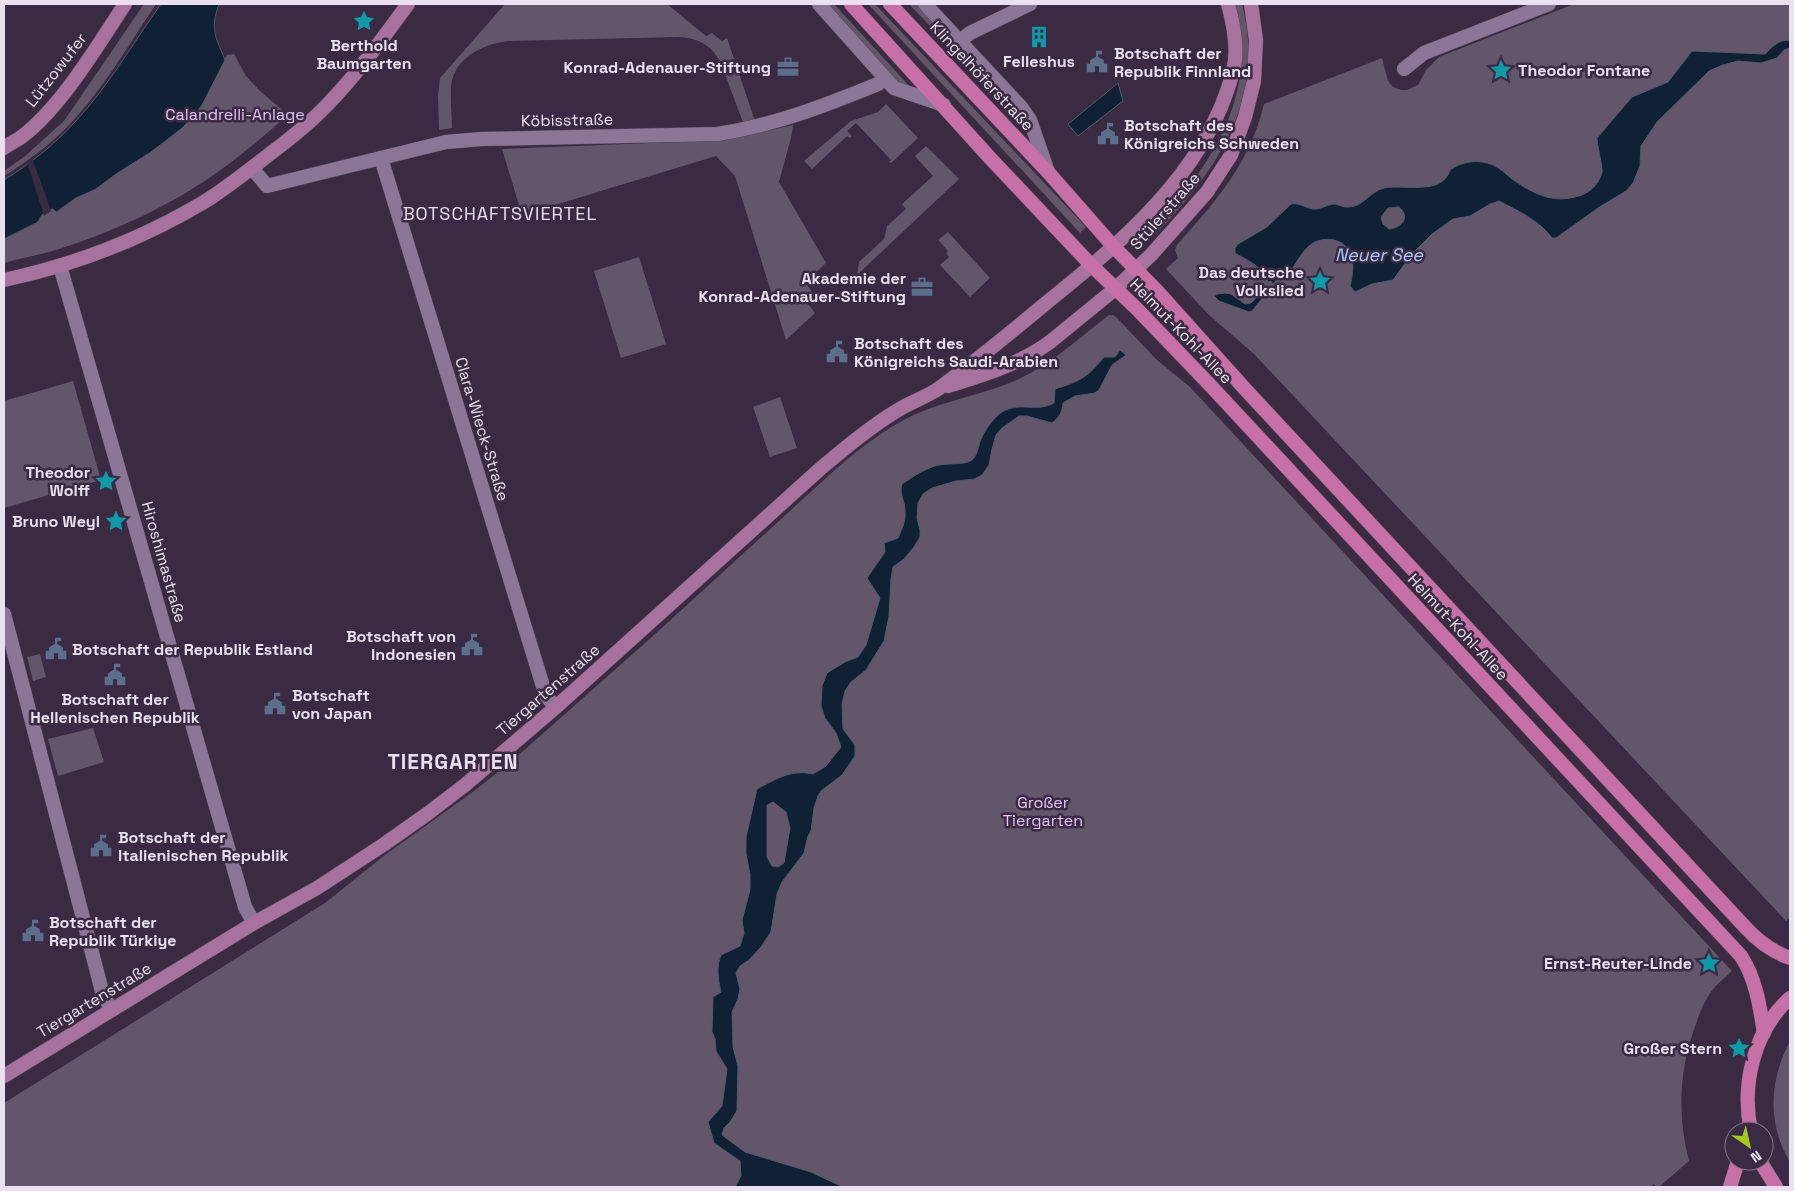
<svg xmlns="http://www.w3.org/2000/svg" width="1794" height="1191" viewBox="0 0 1794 1191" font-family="'Space Grotesk',sans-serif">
<rect width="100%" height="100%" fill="#3b2a44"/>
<!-- green -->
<g fill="#63556c">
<path d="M144 4H156C131 41 108 81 78 115 58 139 31 159 4 176V171L24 157 64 121Z"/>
<path d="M505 4H667L706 36 712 33 722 41 727 38 755 121 743 122C738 110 734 97 729 85 720 57 712 39 679 37L508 41C483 44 454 58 451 86 450 100 452 114 452 128L439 130 438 96 440 78Z"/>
<path d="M825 4H834L913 90 900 86Z"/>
<path d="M868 4H875L1086 227 1080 233Z"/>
<path d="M909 4H918L1018 111 1025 126Z"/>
<path d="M1235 4H1242C1266 99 1219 168 1156 234L1151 228C1199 180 1238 127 1242 57 1243 39 1238 21 1235 4Z"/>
<path d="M1574 4H1790V918L1786 921 1254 354 1209 315 1166 269 1178 258 1175 250 1177 245C1216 201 1250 163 1264 104L1382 58 1388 81 1393 87 1401 90H1407L1418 85 1426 70 1439 57Z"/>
<path d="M234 54 246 76 260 91 288 115C268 132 248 150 226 166 175 204 116 231 56 250 39 255 21 258 4 263V239L38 222C41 215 45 210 53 208L57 212 76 198 96 189 202 105 227 55Z"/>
<path d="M886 104 918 138 891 163 889 162 891 160 856 123 847 131 852 136 850 138 847 136 812 169 804 161 851 121 878 112Z"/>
<path d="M793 125 791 138 779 182 826 263 805 282 814 295 808 304 815 313 786 340 735 176 716 156 522 215 502 149 726 140Z"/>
<path d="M926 146 959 179 857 275 859 262 884 239 887 226 906 209 902 204 933 176 915 156Z"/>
<path d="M948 232 990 278 970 297 940 265 949 257 946 253 948 251 938 240Z"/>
<path d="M639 257 666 344 621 358 594 271Z"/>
<path d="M1109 315H1113L1117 318 1157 360 1190 387 1732 971C1727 976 1720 981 1715 987 1706 997 1700 1011 1696 1024 1679 1069 1677 1115 1689 1161L1659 1187H1656L1654 1184 1650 1187H4V1103L325 903 385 855 474 791 513 760 653 636 838 467C865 444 895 421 928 409 958 398 990 392 1019 379 1053 363 1080 337 1109 315Z"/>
<path d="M73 381 101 480 4 508V401Z"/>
<path d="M780 397 797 448 770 457 753 407Z"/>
<path d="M40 654 46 677 33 681 27 657Z"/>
<path d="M93 728 104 762 58 776 48 739Z"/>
<path d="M1790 1041V1162C1767 1124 1769 1080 1790 1041Z"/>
</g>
<!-- water -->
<g fill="#102133" stroke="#515a6c" fill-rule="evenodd">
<path d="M161 4H219C210 30 215 35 225 60L202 105 191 119 181 129 151 152 116 174 96 189 76 198 56 212 53 209C45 210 41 215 38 222L4 239V180C30 164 54 145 75 122 108 87 133 43 161 4Z"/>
<path d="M1790 40V48L1784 50 1777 58 1761 63 1738 61 1723 65 1709 71 1657 122 1641 146 1640 166 1633 183 1626 191 1598 208 1556 238H1552C1539 220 1518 211 1499 201L1490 204 1470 216 1453 219 1432 234 1412 254 1393 280 1372 284 1355 292 1350 286C1352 278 1354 267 1352 259 1349 240 1328 235 1313 243 1303 249 1298 261 1291 270 1286 275 1279 276 1273 284L1268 282C1264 267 1248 261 1235 253V248L1238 244 1267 227 1291 204C1299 202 1305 208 1313 209 1320 210 1328 204 1335 204 1339 205 1343 207 1347 207 1363 208 1370 191 1384 188 1405 184 1442 196 1450 170 1462 161 1479 159 1493 165 1500 168 1506 174 1512 179 1534 194 1552 204 1579 196 1591 192 1599 184 1602 172 1603 168 1597 145 1597 138L1632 97 1668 82 1692 51 1765 54C1773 46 1778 40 1790 40ZM1399 207C1411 217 1402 228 1389 229L1383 224 1381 217 1388 208Z"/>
<path d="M1118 83 1123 101 1078 136 1068 124Z"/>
<path d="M1225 293 1231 294 1245 304 1251 303 1260 294 1264 296 1252 311 1249 312 1219 301 1214 296 1217 294Z"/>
<path d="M1120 350 1126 355 1112 365 1099 390 1095 393 1075 396 1063 403C1062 412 1060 417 1052 423L1027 416H1019L1002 428 996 435 992 449 989 465 982 475 975 479 956 481 932 488 923 494 918 503 917 518 920 530V537L914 547 904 559 893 567 891 579 889 616 884 641 866 670 851 682 845 691 842 704 843 729 855 745V756L842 775 821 791 818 796 814 808 811 831 808 836 804 853 782 882 777 894 771 932 761 947 749 960 740 966 736 973 740 989 738 999 732 1012 733 1047 738 1066 737 1111 730 1122 724 1128 722 1135 745 1152 811 1172 843 1187H735L741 1176 740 1161 714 1143 708 1122 722 1106 727 1069 716 1051 715 1039 712 1032 713 997 721 992C718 979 716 967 721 955L740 946 744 933 742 920 750 890V874L746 854V837L757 789C776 779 791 769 813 774L826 766 841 747 836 733 825 718 821 706 822 686 827 673 845 662 858 657 866 645 880 598 867 578 885 552 884 543 898 538C902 529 906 521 905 511 905 500 899 496 902 484 911 478 921 471 932 467 943 462 964 466 972 460 978 455 978 446 981 439 985 430 994 417 1002 412 1021 401 1036 413 1054 403L1055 389C1080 381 1087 378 1104 357H1115ZM773 802 786 812 790 828 784 863 778 867 772 866 767 857V805Z"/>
</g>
<!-- pier -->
<path fill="#3b2a44" d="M32 158 51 211 44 216 27 162Z"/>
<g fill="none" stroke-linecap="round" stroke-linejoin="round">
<!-- stream -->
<path stroke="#515a6c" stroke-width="4.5" d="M1262 295 1270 283"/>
<!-- minor casing -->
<g stroke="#56485e" stroke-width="15">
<g id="minor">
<path d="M819 4 894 88 944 105"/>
<path d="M925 4 1021 107 1030 120 1048 172"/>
<path d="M960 41 970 33 1030 4"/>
<path d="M1404 69 1424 53 1549 4"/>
<path d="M381 158 546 696 556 707"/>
<path d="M252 168 267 186 446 142 481 139 718 134C775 125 824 106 878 84L885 78"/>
<path d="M60 266 245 907 254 923"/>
<path d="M4 614 103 995 112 1010"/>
</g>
</g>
<!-- secondary casing -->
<g stroke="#56485e" stroke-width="15">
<g id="secondary">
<path d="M4 148C9 144 15 141 20 138 60 109 98 45 125 4"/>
<path d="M4 280C74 265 142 239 204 202 227 188 249 170 271 153 291 138 311 122 328 104 358 73 383 38 408 4"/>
<path d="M948 386C983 375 1020 364 1050 342L1115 289 1151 255 1207 192 1231 155 1245 117 1254 81 1256 40 1251 4"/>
<path d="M4 1076 254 923 317 888 383 845 427 814 465 785 556 707 820 469C845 448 870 427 898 410 911 402 926 397 938 389 975 362 1010 333 1045 304 1113 249 1186 189 1221 107 1227 92 1233 76 1235 60 1237 41 1233 22 1228 4"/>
</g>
</g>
<!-- primary casing -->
<g stroke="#56485e" stroke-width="15">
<g id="primary">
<path d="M851 4 990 158 1091 265 1136 308 1210 385 1741 956C1756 979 1760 1007 1764 1033"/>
<path d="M890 4 1048 172 1113 246 1158 292 1245 389 1746 928C1758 941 1773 952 1790 958"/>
<path d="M1751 1131C1741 1085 1754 1030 1790 998"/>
<path d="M1760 1161 1776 1187"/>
<path d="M1730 1187 1738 1161"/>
</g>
</g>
<!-- minor -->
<use href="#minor" stroke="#897795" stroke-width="14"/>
<!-- secondary -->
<use href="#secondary" stroke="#a7739d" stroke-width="14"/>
<!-- primary -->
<use href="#primary" stroke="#c670a6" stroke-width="14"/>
</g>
<!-- icons -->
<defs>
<g id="sight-bare" transform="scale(1.725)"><path d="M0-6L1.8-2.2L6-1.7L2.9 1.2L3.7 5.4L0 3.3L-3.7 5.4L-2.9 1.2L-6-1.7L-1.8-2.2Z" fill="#0f9aa8" stroke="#3b2a44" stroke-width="2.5" paint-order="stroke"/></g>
<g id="building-bare" transform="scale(1.725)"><path d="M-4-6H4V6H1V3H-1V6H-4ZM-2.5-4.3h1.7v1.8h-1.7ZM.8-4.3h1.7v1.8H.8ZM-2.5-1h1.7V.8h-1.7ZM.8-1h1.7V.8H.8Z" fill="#0f9aa8" stroke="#3b2a44" stroke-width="2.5" paint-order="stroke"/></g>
<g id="civic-bare" transform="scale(1.725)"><path d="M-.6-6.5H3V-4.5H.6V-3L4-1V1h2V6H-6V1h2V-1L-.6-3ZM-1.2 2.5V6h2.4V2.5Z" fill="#5c6f8a" stroke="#3b2a44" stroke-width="2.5" paint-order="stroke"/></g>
<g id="office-bare" transform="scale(1.725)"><path d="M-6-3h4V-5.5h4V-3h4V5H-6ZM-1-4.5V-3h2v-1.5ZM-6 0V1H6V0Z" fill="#5c6f8a" stroke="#3b2a44" stroke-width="2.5" paint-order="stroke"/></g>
</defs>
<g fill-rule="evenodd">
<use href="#sight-bare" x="364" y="21"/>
<use href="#building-bare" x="1039" y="37"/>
<use href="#civic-bare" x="1097" y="62"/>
<use href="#office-bare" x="788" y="67"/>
<use href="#sight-bare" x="1501" y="70"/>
<use href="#civic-bare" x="1108" y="134"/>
<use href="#sight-bare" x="1320" y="281"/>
<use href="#office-bare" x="922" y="287"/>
<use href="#civic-bare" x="837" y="352"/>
<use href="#sight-bare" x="106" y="481"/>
<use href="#sight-bare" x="116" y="521"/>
<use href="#civic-bare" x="472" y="645"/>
<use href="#civic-bare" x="56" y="649"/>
<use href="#civic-bare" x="115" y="675"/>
<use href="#civic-bare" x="275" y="704"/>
<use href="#civic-bare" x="101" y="846"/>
<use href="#civic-bare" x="33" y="931"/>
<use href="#sight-bare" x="1709" y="963"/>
<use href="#sight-bare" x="1739" y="1048"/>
</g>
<g text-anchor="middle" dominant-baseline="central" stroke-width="5" stroke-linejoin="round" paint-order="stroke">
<!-- poi labels -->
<g font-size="16" font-weight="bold" fill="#eae0f1" stroke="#3b2a44" text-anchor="start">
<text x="364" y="45" text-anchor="middle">Berthold<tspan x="364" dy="18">Baumgarten</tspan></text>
<text x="1114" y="53">Botschaft der<tspan x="1114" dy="18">Republik Finnland</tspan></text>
<text x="1039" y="61" text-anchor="middle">Felleshus</text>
<text x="771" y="67" text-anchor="end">Konrad-Adenauer-Stiftung</text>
<text x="1518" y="70">Theodor Fontane</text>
<text x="1124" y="125">Botschaft des<tspan x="1124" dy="18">Königreichs Schweden</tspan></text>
<text x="1304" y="272" text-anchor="end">Das deutsche<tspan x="1304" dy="18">Volkslied</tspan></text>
<text x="906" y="278" text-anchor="end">Akademie der<tspan x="906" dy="18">Konrad-Adenauer-Stiftung</tspan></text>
<text x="854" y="343">Botschaft des<tspan x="854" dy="18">Königreichs Saudi-Arabien</tspan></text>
<text x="90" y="472" text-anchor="end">Theodor<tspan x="90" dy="18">Wolff</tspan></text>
<text x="100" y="521" text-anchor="end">Bruno Weyl</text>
<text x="456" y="636" text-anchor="end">Botschaft von<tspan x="456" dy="18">Indonesien</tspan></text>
<text x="72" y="649">Botschaft der Republik Estland</text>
<text x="292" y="695">Botschaft<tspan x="292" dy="18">von Japan</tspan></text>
<text x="115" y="699" text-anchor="middle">Botschaft der<tspan x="115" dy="18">Hellenischen Republik</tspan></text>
<text x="118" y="837">Botschaft der<tspan x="118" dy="18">Italienischen Republik</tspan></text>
<text x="49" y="922">Botschaft der<tspan x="49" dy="18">Republik Türkiye</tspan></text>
<text x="1692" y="963" text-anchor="end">Ernst-Reuter-Linde</text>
<text x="1722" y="1048" text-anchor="end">Großer Stern</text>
</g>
<!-- street labels -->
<g font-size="16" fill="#eae0f1" stroke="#3b2a44">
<text transform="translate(56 70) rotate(-52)">Lützowufer</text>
<text transform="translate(982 76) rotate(47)">Klingelhöferstraße</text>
<text transform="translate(567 120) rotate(-1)">Köbisstraße</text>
<text transform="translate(1165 211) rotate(-49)">Stülerstraße</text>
<text transform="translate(1181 331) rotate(46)">Helmut-Kohl-Allee</text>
<text transform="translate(482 429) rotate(73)">Clara-Wieck-Straße</text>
<text transform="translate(164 562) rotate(74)">Hiroshimastraße</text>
<text transform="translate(1458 627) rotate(47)">Helmut-Kohl-Allee</text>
<text transform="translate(548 690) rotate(-41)">Tiergartenstraße</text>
<text transform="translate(94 1000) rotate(-31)">Tiergartenstraße</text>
</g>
<!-- park labels -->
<g font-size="16" fill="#e2c5f4" stroke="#3b2a44">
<text x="235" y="114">Calandrelli-Anlage</text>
<text x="1043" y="802">Großer<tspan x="1043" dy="18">Tiergarten</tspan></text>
</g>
<!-- neighbourhood labels -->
<g font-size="18" letter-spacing="1" fill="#eae0f1" stroke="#3b2a44">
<text x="500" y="213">BOTSCHAFTSVIERTEL</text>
</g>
<!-- water labels -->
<g font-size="18" font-style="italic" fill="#a7cef7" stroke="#3b2a44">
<text x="1379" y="254">Neuer See</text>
</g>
<!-- district labels -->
<g font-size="21" font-weight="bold" letter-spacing="1" fill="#eae0f1" stroke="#3b2a44">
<text x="453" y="761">TIERGARTEN</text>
</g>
</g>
<!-- border -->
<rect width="1794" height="1191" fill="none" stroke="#eae0f1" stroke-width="10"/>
<!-- north arrow -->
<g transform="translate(1749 1146) rotate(146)"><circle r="24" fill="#3b2a44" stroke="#817389"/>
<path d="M0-4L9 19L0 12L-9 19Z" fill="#a5c822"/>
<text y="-8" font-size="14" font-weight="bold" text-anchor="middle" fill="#eae0f1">N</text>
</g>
</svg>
